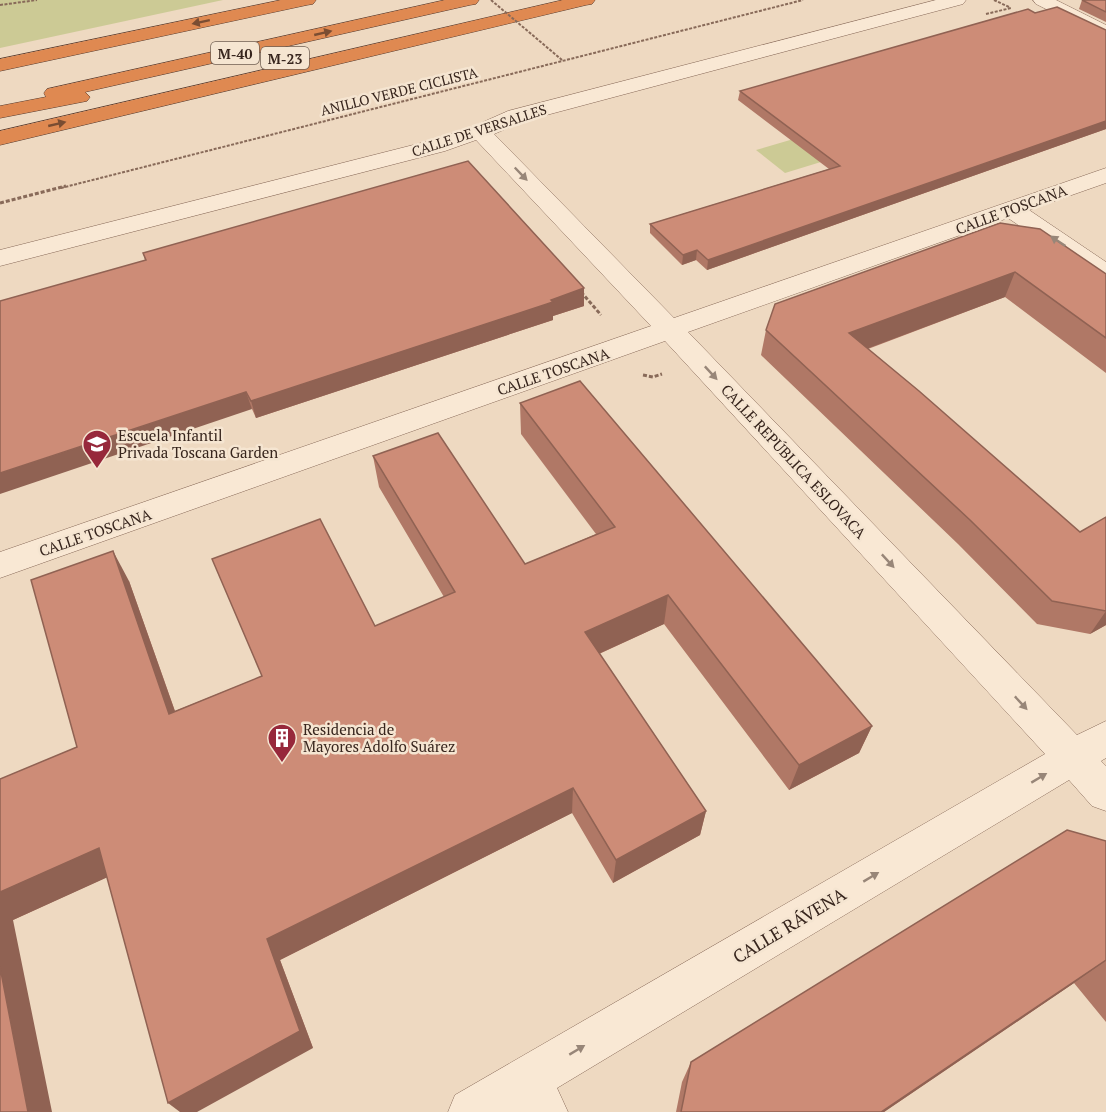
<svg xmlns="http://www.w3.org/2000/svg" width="1106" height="1112" viewBox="0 0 1106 1112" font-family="'PT Serif',serif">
<rect width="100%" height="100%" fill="#eed9c1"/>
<!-- green -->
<g fill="#ccca95">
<path d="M0 0H223L0 48Z"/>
<path d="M831 128 860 150 785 173 756 150Z"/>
</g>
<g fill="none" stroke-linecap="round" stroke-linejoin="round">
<!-- minor casing -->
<g stroke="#886a59" stroke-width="1">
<g id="minor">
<path d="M936 0H966L963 4 524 121 494 134 674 318 1106 168V183L1029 210 1106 262V281L1097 278 1008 218 688 332 1077 735 1106 721V758L1101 761 1106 766V811L1092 806 1069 780 557 1088 568 1112H448L455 1095 1045 754 665 341 0 578V552L651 326 476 140 445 151 0 266V250L429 141 472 127 508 111Z"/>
<path d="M1033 0H1056L1106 25V39L1036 4Z"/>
</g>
</g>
<!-- motorway casing -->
<g stroke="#55392d" stroke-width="1">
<g id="motorway">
<path d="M281 0H316L313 4 307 5 0 71V59Z"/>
<path d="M445 0H479L476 4 470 5 85 92 90 97 87 101 0 118V106L46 97 44 93 47 89Z"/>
<path d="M563 0H595L592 4 586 5 0 145V131Z"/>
</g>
</g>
<!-- path-far1 -->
<g stroke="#886a59" stroke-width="2" stroke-dasharray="3 1.5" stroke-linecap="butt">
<path d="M994 0 1009 7"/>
<path d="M0 5 37 0"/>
<path d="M986 14 1011 8"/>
<path d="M61 188 803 0"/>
</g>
<!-- path -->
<g stroke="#886a59" stroke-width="3" stroke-dasharray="4 2" stroke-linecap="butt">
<path d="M0 203 66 186"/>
<path d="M581 292 601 315"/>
<path d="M643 375 653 377 662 374"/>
</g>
<!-- minor -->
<use href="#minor" fill="#f9e8d4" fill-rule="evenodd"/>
<!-- motorway -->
<use href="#motorway" fill="#df8951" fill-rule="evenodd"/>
<!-- path-bridge -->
<path stroke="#886a59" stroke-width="2" stroke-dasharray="3 1.5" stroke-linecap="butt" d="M491 0 562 60"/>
</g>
<!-- wall -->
<g fill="#b07866">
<path d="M1082 0H1106V22L1079 9Z"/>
<path d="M1035 13 1106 30V129L707 270 696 260 682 265 650 233V224L829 169 738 100 740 91Z"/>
<path d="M1000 223 1106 274V373L1005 297 868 349 1080 532 1106 517V625L1090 634 1037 624 958 544 761 355 766 330Z"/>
<path d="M143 253 584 288V306L553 316V320L256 418 252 409 145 260Z"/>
<path d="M520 403 872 726 859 753 789 790 664 624 599 654 706 811 700 835 613 883 572 813 280 960 313 1048 107 877 13 920 0 1112V779L77 747 129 581 175 711 262 676 375 626 444 597 379 487 373 456 525 564 596 534 521 434Z"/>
<path d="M1106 841V1022L1074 983 884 1112H676L682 1082 691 1062Z"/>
</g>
<!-- shaded-wall -->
<g fill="#906253">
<path d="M1106 121V129L707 270 708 260Z"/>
<path d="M697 250 696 260 682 265 683 255Z"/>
<path d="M1015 272 1005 297 842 358 849 333Z"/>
<path d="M584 288V306L553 316V320L256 418 251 401Z"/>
<path d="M246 392 252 409 0 494V473Z"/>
<path d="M113 551 129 581 185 740 169 714Z"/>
<path d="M668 595 664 624 583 661 585 632Z"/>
<path d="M1106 611V625L1090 634Z"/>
<path d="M872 726 859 753 789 790 799 765Z"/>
<path d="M573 788 572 813 280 960 313 1048 197 1112H180L168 1103 267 939Z"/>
<path d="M706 811 700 835 613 883 616 860Z"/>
<path d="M99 848 119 872 13 920 52 1112H28L0 967V892Z"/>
<path d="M1106 960 1074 983 884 1112H881Z"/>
</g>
<!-- building -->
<g fill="#cd8c77" stroke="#906253" stroke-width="1.5">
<path d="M1082 0H1106V12Z"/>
<path d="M1057 7 1106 30V121L708 260 697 250 683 255 650 224 840 166 740 91 1028 9 1035 13Z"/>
<path d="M468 161 584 288 551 300 553 302 251 401 246 392 0 473V301L146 260 143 253Z"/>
<path d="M1000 223 1040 229 1106 274V338L1015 272 849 333 919 391 1080 532 1106 517V611L1052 601 970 520 766 330 775 304Z"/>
<path d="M580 381 872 726 799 765 668 595 585 632 706 811 616 860 573 788 267 939 300 1031 168 1103 99 848 0 892V779L77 747 31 580 113 551 169 714 262 676 212 559 320 519 375 626 455 592 373 456 438 433 525 564 615 527 520 403Z"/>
<path d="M1067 830 1106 841V960L881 1112H681L691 1062Z"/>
<path d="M0 967 28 1112H0Z"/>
</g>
<!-- one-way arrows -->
<defs><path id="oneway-solid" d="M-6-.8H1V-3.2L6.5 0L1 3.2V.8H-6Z" transform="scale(1.5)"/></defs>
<g fill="#7a4d32">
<use href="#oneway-solid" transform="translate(201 22) rotate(168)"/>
<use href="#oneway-solid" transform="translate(323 33) rotate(-13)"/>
<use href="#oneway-solid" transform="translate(57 124) rotate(-13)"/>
</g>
<g fill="#988678">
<use href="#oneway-solid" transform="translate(521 174) rotate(46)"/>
<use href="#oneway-solid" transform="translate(1058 241) rotate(-146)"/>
<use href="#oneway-solid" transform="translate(711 373) rotate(47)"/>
<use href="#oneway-solid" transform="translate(888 561) rotate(47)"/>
<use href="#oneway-solid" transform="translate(1021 703) rotate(47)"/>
<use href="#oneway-solid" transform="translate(1039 778) rotate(-31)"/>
<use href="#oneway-solid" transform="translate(871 877) rotate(-31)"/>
<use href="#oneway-solid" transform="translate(577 1050) rotate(-31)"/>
</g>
<!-- icons -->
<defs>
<g id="school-pin" transform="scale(1.5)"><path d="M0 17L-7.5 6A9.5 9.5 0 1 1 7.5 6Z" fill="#97283b" stroke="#f5e5d1"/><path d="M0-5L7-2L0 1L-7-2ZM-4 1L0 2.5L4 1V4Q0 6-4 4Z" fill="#fff"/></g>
<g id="building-pin" transform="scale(1.5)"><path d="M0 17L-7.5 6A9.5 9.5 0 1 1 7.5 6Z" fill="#97283b" stroke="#f5e5d1"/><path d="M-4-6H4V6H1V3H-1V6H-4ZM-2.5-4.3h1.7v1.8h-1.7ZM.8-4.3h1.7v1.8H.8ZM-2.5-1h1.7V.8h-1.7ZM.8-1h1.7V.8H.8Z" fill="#fff"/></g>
</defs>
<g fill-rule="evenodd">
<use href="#school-pin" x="97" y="444"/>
<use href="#building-pin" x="282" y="738"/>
</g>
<g text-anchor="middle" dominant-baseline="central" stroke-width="5" stroke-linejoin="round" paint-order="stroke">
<!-- shield labels -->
<g fill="#f5e5d1" stroke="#705f53" stroke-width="1.5">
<rect x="211" y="42" width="48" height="22" rx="4.5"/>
<rect x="261" y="47" width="48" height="22" rx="4.5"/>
</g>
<g font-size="14" font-weight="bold" fill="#37251d">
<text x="235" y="53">M-40</text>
<text x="285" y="58">M-23</text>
</g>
<!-- far-street labels -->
<g font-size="14" fill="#37251d" stroke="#f5e5d1">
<text transform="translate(399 91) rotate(-14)">ANILLO VERDE CICLISTA</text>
<text transform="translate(479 130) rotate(-18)">CALLE DE VERSALLES</text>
</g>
<!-- street labels -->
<g font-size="15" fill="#37251d" stroke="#f5e5d1">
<text transform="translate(1011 209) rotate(-20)">CALLE TOSCANA</text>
<text transform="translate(553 371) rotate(-19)">CALLE TOSCANA</text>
<text transform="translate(794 461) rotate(47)">CALLE REPÚBLICA ESLOVACA</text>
<text transform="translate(95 532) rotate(-19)">CALLE TOSCANA</text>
</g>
<!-- poi labels -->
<g font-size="15" fill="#37251d" stroke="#f5e5d1" text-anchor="start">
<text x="118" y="435">Escuela Infantil<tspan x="118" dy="17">Privada Toscana Garden</tspan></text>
<text x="303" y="729">Residencia de<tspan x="303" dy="17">Mayores Adolfo Suárez</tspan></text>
</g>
<!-- near-street labels -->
<g font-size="18" fill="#37251d" stroke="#f5e5d1">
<text transform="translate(789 925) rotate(-31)">CALLE RÁVENA</text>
</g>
</g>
</svg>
